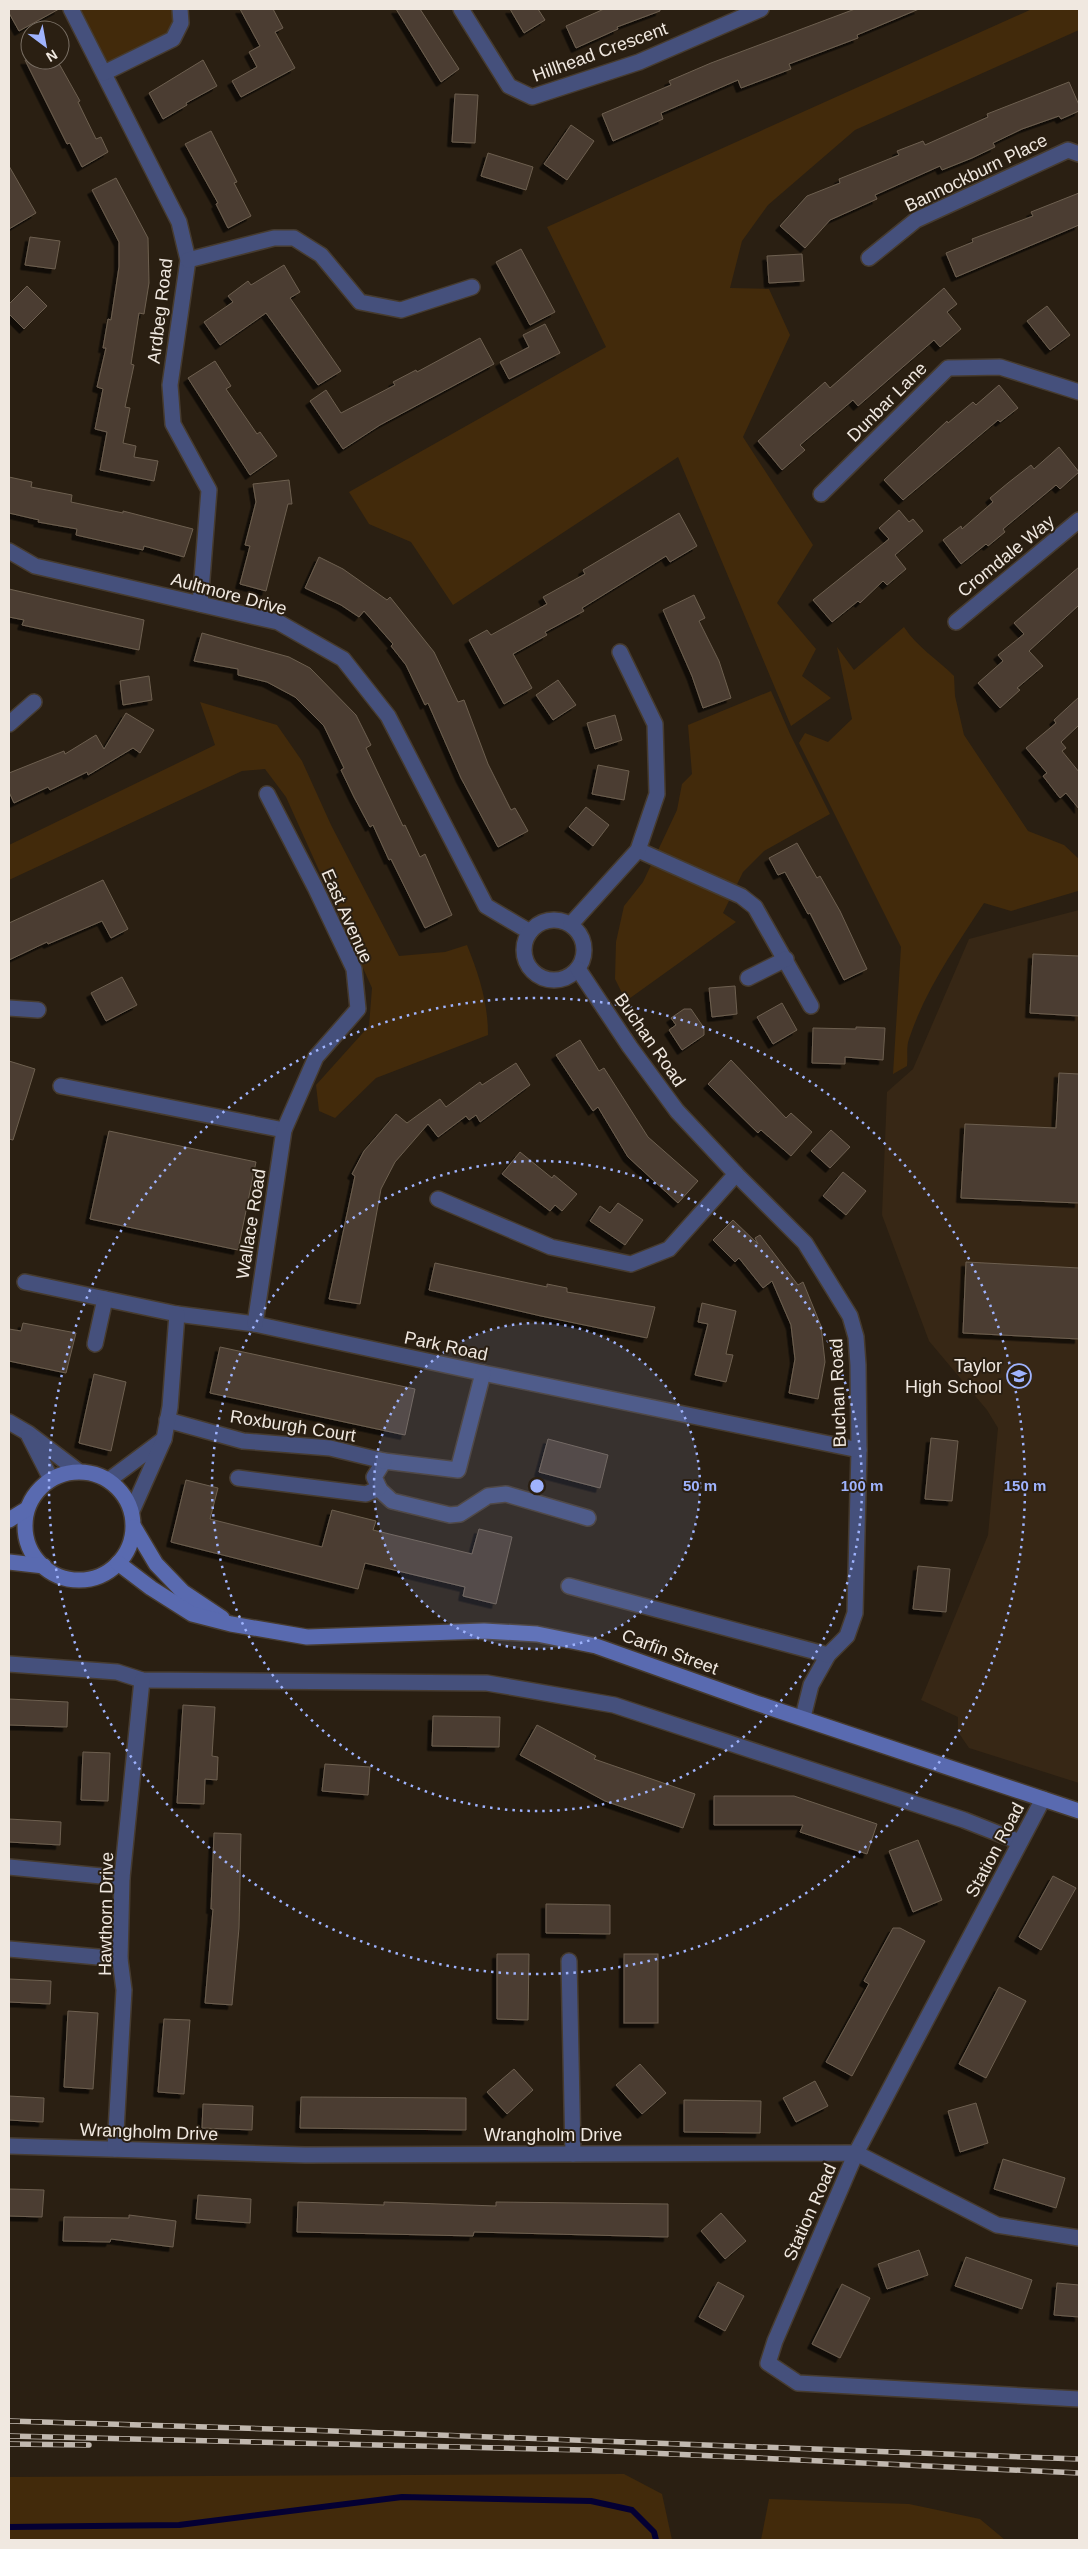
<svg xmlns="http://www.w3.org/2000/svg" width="1088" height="2549" viewBox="0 0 1088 2549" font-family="Helvetica,sans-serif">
<defs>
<filter id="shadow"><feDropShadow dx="-4.5" dy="4.5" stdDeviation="0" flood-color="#0009"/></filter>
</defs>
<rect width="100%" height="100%" fill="#2a1f12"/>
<!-- built -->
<path fill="#372715" d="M1079 910V1783L969 1748 958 1732V1717L921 1700 988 1535 998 1428 987 1410 929 1341 882 1215 887 1092 913 1069 969 939Z"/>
<!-- green -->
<g fill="#422a0b">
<path d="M75 9H175L177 23 169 36 105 68Z"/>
<path d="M1032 9H1079V30L855 130 768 205 742 241 730 288 769 289 790 335 743 437 813 545 777 603 816 649 802 676 831 698 791 726 678 457 453 605 411 542 369 524 349 492 606 347 547 227Z"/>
<path d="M904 627C917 647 937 659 954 676L955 696 964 735 1028 831 1064 845 1079 859 1078 891 1011 911 984 903C956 946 925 990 909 1039 906 1047 908 1057 907 1066L893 1074 901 947 799 743 805 733 828 742 852 719 837 647 854 670Z"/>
<path d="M771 691 790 734 830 814 764 851 743 872 723 913 736 922 626 1001 615 979 616 942 624 906 643 882 677 810 682 784 692 774 688 725Z"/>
<path d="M200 702 277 725 302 761 331 825 399 956 445 952 467 945C479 975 488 1002 488 1035L376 1078 335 1118 319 1111 316 1085 369 1026 372 988 286 797 265 769 242 771 9 880V845L215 745Z"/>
<path d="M624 2474 662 2494 672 2540H9V2477Z"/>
<path d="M769 2499 909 2504 980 2519 1005 2540H761Z"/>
</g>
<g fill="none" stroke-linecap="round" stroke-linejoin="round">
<!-- stream -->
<path stroke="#040033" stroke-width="6" d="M9 2527 179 2525 402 2497 591 2501 632 2510 654 2532 656 2540"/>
</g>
<!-- building -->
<g fill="#4b3e30" stroke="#6d5f50" filter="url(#shadow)">
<path d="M9 9H59L19 31 9 13Z"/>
<path d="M240 9H273L283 28 275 32 295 68 241 97 232 81 257 67 249 52 260 46Z"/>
<path d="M396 9H420L459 69 441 82Z"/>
<path d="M510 9H538L545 20 524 33Z"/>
<path d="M604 9H660V11L617 27 618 29 576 48 566 26Z"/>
<path d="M855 9H919L857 35 858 38 789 64 791 69 741 88 738 80 661 113 663 119 613 141 602 114 671 85 669 81 711 63Z"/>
<path d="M25 60H57L80 101 78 102 96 139 101 137 108 152 82 167 70 143 67 144Z"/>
<path d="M203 60 217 86 186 103 187 105 163 119 149 93Z"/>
<path d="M1069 82 1079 105V111L1061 119 1059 116 1022 129 993 143 995 147 972 158 942 170 940 166 875 195 877 199 830 220 805 248 780 226 807 196 840 183 839 179 899 155 897 151 923 141 925 145 988 117 987 114Z"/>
<path d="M455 94 478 95 475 143 452 142Z"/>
<path d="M571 125 594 141 567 180 544 164Z"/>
<path d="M211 131 237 182 234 183 251 216 228 228 216 204 218 203 185 144Z"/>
<path d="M488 153 533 167 526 190 481 176Z"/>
<path d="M9 166 36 213 9 229Z"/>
<path d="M116 178 148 238 149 283 144 314 139 313 131 364 134 365 125 407 130 408 123 443 136 446 134 457 158 461 154 481 100 470 107 432 95 429 103 389 97 387 106 348H103L108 319 111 320 119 267V242L92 190Z"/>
<path d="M1079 193V225L956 277 946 253 973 242 972 239 1033 216 1031 212Z"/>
<path d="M30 237 60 241 55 269 25 265Z"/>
<path d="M521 249 555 312 530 325 496 262Z"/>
<path d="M802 254 804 281 769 283 767 256Z"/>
<path d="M284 265 300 292 290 298 341 371 318 385 266 313 220 345 204 322 233 302 228 296 248 281 251 285Z"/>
<path d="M27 286 47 306 24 329 9 314V304Z"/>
<path d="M944 288 957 304 947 312 961 329 940 347 934 340 858 406 853 400 800 445 805 450 782 470 758 441 825 382 830 388Z"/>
<path d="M1047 306 1070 335 1050 350 1027 321Z"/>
<path d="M545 324 560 353 509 379 500 362 529 347 523 335Z"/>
<path d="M480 338 494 364 380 425 343 449 310 401 326 390 341 413 395 385 393 382 416 370 417 372Z"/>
<path d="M215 361 231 386 226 389 257 434 260 432 277 456 250 475 188 378Z"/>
<path d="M999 385 1018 408 1000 422 998 420 903 500 884 480 947 421 948 423 973 402 976 405Z"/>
<path d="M1059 447 1079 472 1060 489 1056 485 1003 529 1005 532 988 546 986 544 961 564 943 540 961 526 962 529 993 502 990 498 1008 483 1031 465 1034 469Z"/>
<path d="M9 477 32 482 31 487 72 495 71 502 123 513V511L193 529 184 557 144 546 143 550 76 535 77 529 38 522 39 520 9 513Z"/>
<path d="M289 480 292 504H288L266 591 240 584 250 546 245 545 256 502 253 484Z"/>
<path d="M899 510 909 522 913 519 923 531 895 555 906 569 887 585 883 581 860 603 858 601 832 622 813 600 889 539 879 528Z"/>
<path d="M679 513 697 546 670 562 666 556 582 608 584 611 545 632 547 635 513 654 532 688 504 704 469 640 487 630 491 635 547 604 543 597 585 574 583 570Z"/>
<path d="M319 557 343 569 387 600 390 597 434 652 458 702 464 700 488 764 511 810 515 808 528 831 498 847 461 778 428 703 425 705 406 665 391 646 393 644 364 611 359 617 341 605 305 588Z"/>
<path d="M1079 567V605L1029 651 1043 666 1017 688 1020 690 1000 708 978 683 1003 661 998 655 1024 634 1014 623Z"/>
<path d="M9 589 144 620 139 650 22 625 24 620 9 617Z"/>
<path d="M694 595 705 618 699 621 719 661 731 698 703 708 692 676 663 610Z"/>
<path d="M202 633 289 657 310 668 356 715 371 745 366 748 403 826 405 825 420 857 425 854 452 915 425 928 391 859 389 860 373 825 370 827 354 797 341 770 344 768 324 726 295 697 267 682 238 675V669L194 661Z"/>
<path d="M149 676 152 700 123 705 120 681Z"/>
<path d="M558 680 576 705 553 720 536 695Z"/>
<path d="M1079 697V725L1061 742 1066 748 1062 751 1079 772V809L1066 793 1060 798 1043 776 1047 773 1026 748 1056 723 1054 720Z"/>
<path d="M126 713 154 730 140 753 133 748 88 775 87 772 50 790 48 787 14 803 9 792V773L64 751 65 754 96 735 104 749Z"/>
<path d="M615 715 622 740 595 749 587 723Z"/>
<path d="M598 765 629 771 624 800 592 794Z"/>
<path d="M586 807 609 825 593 846 569 827Z"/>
<path d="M797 843 817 878 820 876 840 911 867 969 844 980 810 913 808 914 785 872 778 875 769 858Z"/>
<path d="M103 880 128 929 111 938 102 921 48 944 47 942 9 960V923Z"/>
<path d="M1033 954 1079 956V1016L1030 1013Z"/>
<path d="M122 977 137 1005 106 1021 91 993Z"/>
<path d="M735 986 737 1014 712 1017 709 988Z"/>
<path d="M782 1003 797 1030 773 1044 757 1017Z"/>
<path d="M684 1009H691L704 1028V1035L682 1050 669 1030 676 1025 671 1018Z"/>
<path d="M856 1027 885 1028 883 1060 845 1057V1064L812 1063 813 1028 856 1029Z"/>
<path d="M580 1040 599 1071 604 1068 648 1137 698 1181 678 1203 628 1157 598 1107 593 1111 556 1055Z"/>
<path d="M731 1060 786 1118 791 1113 812 1132 791 1156 761 1130 758 1133 708 1084Z"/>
<path d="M9 1061 35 1069 13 1140 9 1139Z"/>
<path d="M516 1063 530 1085 480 1122 476 1115 469 1120 466 1116 438 1137 428 1124 395 1162 381 1189 360 1304 329 1299 355 1176 352 1174 364 1151 396 1114 407 1123 440 1099 446 1107 480 1082 482 1085Z"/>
<path d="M1059 1073 1079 1074V1203L961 1198 965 1124 1056 1128Z"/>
<path d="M831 1130 850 1147 830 1168 811 1151Z"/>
<path d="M109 1131 256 1162 238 1250 90 1219Z"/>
<path d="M520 1152 552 1178 554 1175 577 1194 562 1211 555 1205 550 1211 502 1174Z"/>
<path d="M843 1172 866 1191 846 1215 823 1196Z"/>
<path d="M618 1203 643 1220 625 1245 590 1221 600 1206 610 1213Z"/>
<path d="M733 1220 758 1244 755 1238 760 1235 798 1285 803 1282 821 1326 825 1362 818 1399 789 1393 795 1359 791 1325 772 1281 763 1288 739 1258 735 1262 713 1240Z"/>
<path d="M966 1262 1079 1268V1339L963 1333Z"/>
<path d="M435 1263 547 1287V1284L567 1288V1292L655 1307 647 1338 541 1316 429 1290Z"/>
<path d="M702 1303 736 1311 726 1354 733 1355 726 1382 695 1375 708 1324 698 1322Z"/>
<path d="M23 1323 76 1333 66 1373 9 1361V1329L21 1331Z"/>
<path d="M220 1347 415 1389 405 1435 210 1393Z"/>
<path d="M94 1374 126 1382 111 1451 79 1443Z"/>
<path d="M931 1438 958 1441 952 1501 925 1499Z"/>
<path d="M548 1439 608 1455 600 1488 539 1472Z"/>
<path d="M186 1480 218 1488 210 1519 322 1547 332 1510 376 1521 373 1530 472 1554 479 1529 512 1537 496 1604 463 1596 465 1587 365 1563 358 1589 171 1542Z"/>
<path d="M918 1566 950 1569 946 1612 913 1609Z"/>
<path d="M9 1699 68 1702 67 1727 9 1725Z"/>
<path d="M183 1705 215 1707 212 1756 218 1757 217 1780 205 1779 204 1804 177 1803Z"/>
<path d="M433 1716 500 1717 499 1747 432 1746Z"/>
<path d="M537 1725 596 1756 594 1759 695 1794 683 1828 605 1801 520 1755Z"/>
<path d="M83 1752 110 1753 108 1801 81 1800Z"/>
<path d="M325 1764 370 1767 368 1795 322 1791Z"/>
<path d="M714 1796H794L877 1824 867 1854 800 1832 803 1825H714Z"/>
<path d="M9 1819 61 1822 60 1845 9 1842Z"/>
<path d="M214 1833 241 1834 239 1928 232 2005 205 2003 213 1909H211Z"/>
<path d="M918 1840 942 1900 913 1912 889 1851Z"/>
<path d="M1053 1876 1076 1888 1041 1950 1019 1937Z"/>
<path d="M546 1904 610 1905V1934L546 1933Z"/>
<path d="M893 1928H900L925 1941 852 2076 826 2062 869 1984 864 1981Z"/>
<path d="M497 1954H529L528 2020 497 2019Z"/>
<rect x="624" y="1954" width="34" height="69"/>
<path d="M9 1979 51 1981 50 2004 9 2002Z"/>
<path d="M999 1987 1026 2001 986 2078 959 2064Z"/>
<path d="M68 2011 98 2013 93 2089 64 2087Z"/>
<path d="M164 2019 190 2020 184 2094 158 2092Z"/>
<path d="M640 2064 666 2093 642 2114 616 2085Z"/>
<path d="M514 2069 533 2090 507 2114 487 2092Z"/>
<path d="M815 2081 828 2106 796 2122 783 2098Z"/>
<path d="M9 2096 44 2098 43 2122 9 2120Z"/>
<path d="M301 2097 466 2098V2130L300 2128Z"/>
<path d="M684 2100 761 2101 760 2133 684 2132Z"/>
<path d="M976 2103 988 2143 960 2152 948 2111Z"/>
<path d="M203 2104 253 2106 252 2130 202 2128Z"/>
<path d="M1003 2159 1065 2178 1056 2208 994 2189Z"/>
<path d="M9 2189 44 2190 42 2217 9 2216Z"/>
<path d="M198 2195 251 2199 250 2223 196 2219Z"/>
<path d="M298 2202 384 2205V2202L496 2206V2202L668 2204V2237L474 2232 473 2236 297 2232Z"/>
<path d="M721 2213 746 2241 725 2259 701 2231Z"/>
<path d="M129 2215 176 2221 173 2247 111 2239 110 2242 63 2241 64 2217 129 2218Z"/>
<path d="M919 2250 928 2275 887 2289 878 2264Z"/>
<path d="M966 2257 1032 2280 1022 2309 955 2286Z"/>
<path d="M718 2282 744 2296 725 2331 699 2317Z"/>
<path d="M1057 2283 1079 2285V2317L1054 2315Z"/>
<path d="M842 2284 870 2298 840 2358 812 2344Z"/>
</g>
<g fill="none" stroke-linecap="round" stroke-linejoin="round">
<!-- minor casing -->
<g stroke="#463b2f" stroke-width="18">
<g id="minor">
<path d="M71 9 179 222 188 260 170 385 173 424 209 490 200 604"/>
<path d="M461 9 509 86 532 97 639 62 761 9"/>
<path d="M104 73 173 39 181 23 180 9"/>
<path d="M869 258 916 220 1068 150 1079 154"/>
<path d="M188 260 274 238H294L321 255 360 302 401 310 472 287"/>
<path d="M821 494 948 368 1000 367 1079 392"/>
<path d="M9 551 35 566 278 622 343 659 388 716 486 906 530 932"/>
<path d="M956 622 1079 520"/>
<path d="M9 724 34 702"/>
<path d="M638 850 741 896 755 907 811 1006"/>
<circle cx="554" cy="950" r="30"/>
<path d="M571 924 638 850 657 794 655 724 620 652"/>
<path d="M578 969 630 1047 677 1111 736 1174 805 1243 850 1316 856 1337 858 1365 859 1450 855 1613 847 1636 828 1655 811 1685 803 1717"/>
<path d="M748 978 786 959"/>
<path d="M9 1008 38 1010"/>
<path d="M61 1086 284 1130"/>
<path d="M438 1199 551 1247 631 1264 669 1249 736 1174"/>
<path d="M25 1282 177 1314 255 1324 483 1373 859 1450"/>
<path d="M255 1324 284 1130 316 1057 358 1009 354 969 315 887 267 794"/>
<path d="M95 1344 105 1299"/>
<path d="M483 1373 458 1470 384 1461 374 1477 380 1490 392 1501 450 1515 460 1514 488 1496 506 1494 588 1518"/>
<path d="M167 1420 243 1441 330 1448 384 1461"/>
<path d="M9 1422 28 1433 78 1471"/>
<path d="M29 1436 51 1479"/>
<path d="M238 1478 366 1494 379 1488"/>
<path d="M109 1480 164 1439"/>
<path d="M132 1511 164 1439 170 1407 177 1314"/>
<path d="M569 1586 828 1655"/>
<path d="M9 1664 117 1672 142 1680 487 1683 614 1705 964 1820 1020 1842"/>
<path d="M1043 1799 856 2153 775 2341 768 2363 798 2383 1079 2399"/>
<path d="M9 1867 122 1878"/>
<path d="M9 1949 120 1959"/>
<path d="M569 1961 573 2154"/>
<path d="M9 2146 305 2155 856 2153 997 2225 1079 2238"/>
<path d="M115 2149 124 1990 120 1959 122 1878 142 1680"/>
</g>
</g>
<!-- secondary casing -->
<g stroke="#463b2f" stroke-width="18">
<g id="secondary">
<circle cx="79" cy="1526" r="54"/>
<path d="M9 1520 27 1509"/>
<path d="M134 1527 156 1564 183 1592 222 1618"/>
<path d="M9 1562 44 1566"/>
<path d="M118 1563 151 1588 192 1614 231 1624 307 1637 484 1631 537 1634 596 1646 756 1703 1079 1811"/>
</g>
</g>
<!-- minor -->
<use href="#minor" stroke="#45507c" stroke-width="15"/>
<!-- secondary -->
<use href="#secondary" stroke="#596ab0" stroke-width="15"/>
<!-- rail casing -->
<g stroke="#c1b8af" stroke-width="5.5">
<g id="rail">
<path d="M9 2421 306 2430 1079 2459"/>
<path d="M9 2436 584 2450 1079 2473"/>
<path d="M9 2444 89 2445"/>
</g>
</g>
<!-- rail -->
<use href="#rail" stroke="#2a1f12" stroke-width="4" stroke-dasharray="11" stroke-linecap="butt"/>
</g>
<!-- distance rings -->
<circle cx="537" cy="1486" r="163" fill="#9fb3fd" fill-opacity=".12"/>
<g fill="none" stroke="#9fb3fd" stroke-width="2.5" stroke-dasharray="2.5 5">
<circle cx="537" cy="1486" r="163"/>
<circle cx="537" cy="1486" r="325"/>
<circle cx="537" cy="1486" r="488"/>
</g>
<!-- icons -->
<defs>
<g id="school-ring" transform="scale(1.25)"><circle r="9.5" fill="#2a1f12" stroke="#9fb3fd" stroke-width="1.5"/><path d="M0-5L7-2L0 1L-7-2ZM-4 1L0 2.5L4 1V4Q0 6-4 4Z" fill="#9fb3fd"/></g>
</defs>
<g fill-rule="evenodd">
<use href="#school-ring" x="1019" y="1376"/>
</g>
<g text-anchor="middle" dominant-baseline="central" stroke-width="4" stroke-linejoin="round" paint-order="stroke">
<!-- street labels -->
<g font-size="18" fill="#f0e8e0" stroke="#2a1f12">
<text transform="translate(600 52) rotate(-20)">Hillhead Crescent</text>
<text transform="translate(976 173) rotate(-26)">Bannockburn Place</text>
<text transform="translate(160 311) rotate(-83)">Ardbeg Road</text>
<text transform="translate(887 402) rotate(-45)">Dunbar Lane</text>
<text transform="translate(1006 556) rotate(-39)">Cromdale Way</text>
<text transform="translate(229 594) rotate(15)">Aultmore Drive</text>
<text transform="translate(347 916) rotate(66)">East Avenue</text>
<text transform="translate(650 1040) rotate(55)">Buchan Road</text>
<text transform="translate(251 1224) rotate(-81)">Wallace Road</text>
<text transform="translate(446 1346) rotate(12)">Park Road</text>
<text transform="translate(838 1393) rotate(-92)">Buchan Road</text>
<text transform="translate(293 1426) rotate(9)">Roxburgh Court</text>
<text transform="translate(670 1652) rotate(20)">Carfin Street</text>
<text transform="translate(995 1850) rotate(-62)">Station Road</text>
<text transform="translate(106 1914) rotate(-89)">Hawthorn Drive</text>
<text transform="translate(149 2132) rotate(2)">Wrangholm Drive</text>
<text x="553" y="2135">Wrangholm Drive</text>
<text transform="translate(810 2212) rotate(-66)">Station Road</text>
</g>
<!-- poi labels -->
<g font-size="18" fill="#f0e8e0" stroke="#2a1f12" text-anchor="end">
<text x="1002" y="1366">Taylor<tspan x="1002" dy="21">High School</tspan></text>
</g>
</g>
<circle cx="537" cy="1486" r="8" fill="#9fb3fd" stroke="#2a1f12" stroke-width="2.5"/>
<g font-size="15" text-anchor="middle" font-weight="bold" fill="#9fb3fd" stroke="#2a1f12" stroke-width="4" stroke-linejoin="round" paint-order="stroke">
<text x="700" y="1491">50 m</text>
<text x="862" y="1491">100 m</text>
<text x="1025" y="1491">150 m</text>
</g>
<!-- border -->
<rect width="1088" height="2549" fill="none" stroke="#f0e8e0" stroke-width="20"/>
<!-- north arrow -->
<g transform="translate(45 45) rotate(148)"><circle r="24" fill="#2a1f12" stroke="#796f64"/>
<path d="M0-4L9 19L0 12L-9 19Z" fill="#9fb3fd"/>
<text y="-8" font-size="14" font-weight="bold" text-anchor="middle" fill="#f0e8e0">N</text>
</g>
</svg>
